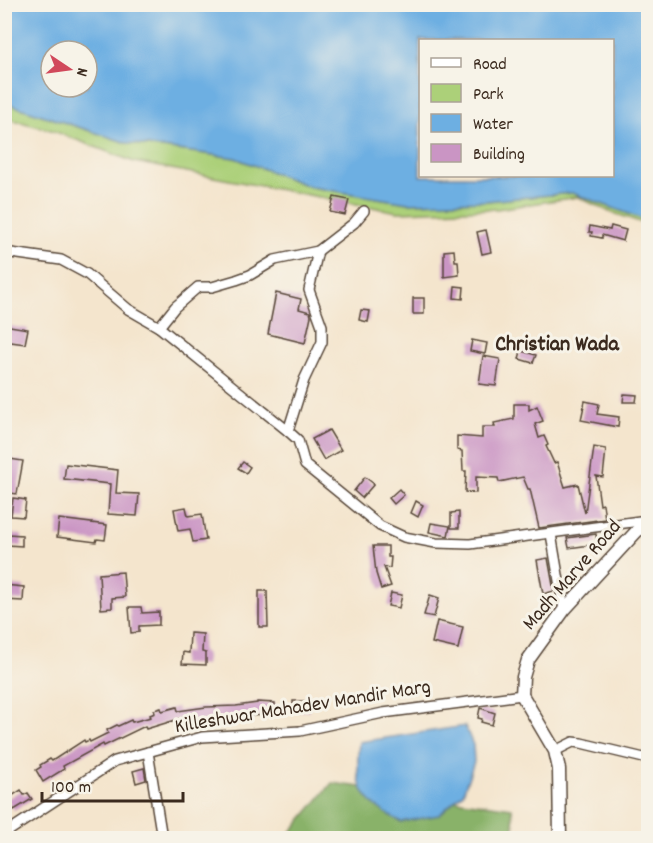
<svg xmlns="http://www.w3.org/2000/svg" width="653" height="843" viewBox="0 0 653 843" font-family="Dekko,sans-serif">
<rect width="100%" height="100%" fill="#f7f3e8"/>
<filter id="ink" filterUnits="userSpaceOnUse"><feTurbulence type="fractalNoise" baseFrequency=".0167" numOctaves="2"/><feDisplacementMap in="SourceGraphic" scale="12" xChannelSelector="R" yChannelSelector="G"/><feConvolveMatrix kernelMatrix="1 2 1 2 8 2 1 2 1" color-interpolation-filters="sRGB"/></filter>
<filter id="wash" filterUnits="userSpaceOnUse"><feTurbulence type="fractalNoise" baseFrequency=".008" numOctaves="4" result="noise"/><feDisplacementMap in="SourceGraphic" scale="24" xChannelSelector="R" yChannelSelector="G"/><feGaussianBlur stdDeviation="1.35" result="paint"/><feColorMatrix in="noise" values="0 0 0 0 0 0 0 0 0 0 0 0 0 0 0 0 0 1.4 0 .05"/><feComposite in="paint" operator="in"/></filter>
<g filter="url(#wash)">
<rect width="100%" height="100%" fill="#f4e5cd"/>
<!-- green -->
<path fill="#acd079" stroke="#747d4c" stroke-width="1.5" d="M5 103 127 143 235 158 311 187 408 203 486 201 572 193 648 221V225L608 211 578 197 497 209 398 212 134 162 51 130 5 118Z"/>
<!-- forest -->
<path fill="#89b269" stroke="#626e44" stroke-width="1.5" d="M332 783 512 808 515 838H286Z"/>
<!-- water -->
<g fill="#6dafe2" stroke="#546c80" stroke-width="1.5" fill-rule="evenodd">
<path d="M5 4 648 5V221L572 193 486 201 408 203 311 187 235 158 127 143 5 103ZM420 40H612V176H420ZM51 51H87V87H51Z"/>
<path d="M465 726 473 745 474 762 463 793 439 815 401 822C359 799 355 788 359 742Z"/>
</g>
<g id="blocks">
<!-- building -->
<g fill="#ca95c4">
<path d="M334 197 349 200 345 215 330 212Z"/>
<path d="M590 226 610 230 611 226 626 230 623 241 602 235V238L591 236 592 232H589Z"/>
<path d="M486 230 491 252 482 254 477 232Z"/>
<path d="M454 250 455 261H458L459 275 444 277V251Z"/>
<path d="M455 286 464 287 463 299 454 298Z"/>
<path d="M276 293 301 299 299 309 310 312 311 316 305 343 268 334Z"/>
<rect x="413" y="298" width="11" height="16"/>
<path d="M361 310 370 311 368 322 359 320Z"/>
<path d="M4 325 28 329 25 344 4 341Z"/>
<path d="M472 340 487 343 485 354 470 351Z"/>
<path d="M521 351 536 355 533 363 519 359Z"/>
<path d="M483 356 500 359 496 386 479 384Z"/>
<path d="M624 394 637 395 636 402H623Z"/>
<path d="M585 401 599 404 597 414 619 417 618 427 581 420Z"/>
<path d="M514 404H529V410L537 406 543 421 535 424 539 438 544 436 548 445 546 446 554 463 557 462 565 487 578 484 585 513 594 447 606 449 603 477 596 476 600 505 603 504 605 519 539 528 530 489H528L523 477 499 482 498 478 476 477V493L465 492 466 471H463L462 451 457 450V436L482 438V427H495L494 423 514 419Z"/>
<path d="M329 430 341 450 324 460 312 439Z"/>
<path d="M10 459 23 461 17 494 4 492V480H6Z"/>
<path d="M243 462 250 467 246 473 238 468Z"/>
<path d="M66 464 118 470 116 493 139 494 137 516 108 514 110 484 64 479Z"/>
<path d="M365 477 374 484 362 498 354 491Z"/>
<path d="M399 489 404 495 394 504 389 498Z"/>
<path d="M13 498 26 500 24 517 11 516Z"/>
<path d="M416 501 423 505 418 517 411 513Z"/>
<path d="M186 507 188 516 202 514 206 540 193 542 190 529 178 531 174 509Z"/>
<path d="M459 512V528H451V513Z"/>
<path d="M59 519 107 525 105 540 97 539 96 542 57 537Z"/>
<path d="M431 523 450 526 448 536 429 532Z"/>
<path d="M8 534 22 535V546L7 545Z"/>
<path d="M596 534 597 544 569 548 567 538Z"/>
<path d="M373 546H388V557H391L390 568 384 567 391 586 381 589 376 573Z"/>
<path d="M548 558 554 591 543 594 537 560Z"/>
<path d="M123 572 125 597 112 598V608L101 609 99 574Z"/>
<path d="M4 585 24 587 23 601 4 600Z"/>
<path d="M259 591H267L268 627H259Z"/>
<path d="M391 593 402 595 399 608 388 606Z"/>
<path d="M430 595 439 598 434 617 424 615Z"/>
<path d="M129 607H141L142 613 159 612V625L139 626V632L131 633Z"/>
<path d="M437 621 463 627 458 649 432 643Z"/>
<path d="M190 633 203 634 202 652 206 653V665L182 664 183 652 189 653Z"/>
<rect x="293" y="701" width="16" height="10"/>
<path d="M257 702 275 703V715L241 716 191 722 189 716 146 729 145 726 104 746 103 744 63 766 64 769 43 782 36 770 41 767 40 765 50 759 52 761 84 740 85 742 89 740 90 742 108 733 107 730 117 725 118 726 131 720 132 722 151 717 150 715 155 713 154 710 161 708 162 711 177 707 178 711 206 707 236 706 257 703Z"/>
<path d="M480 708 495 713 492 725 481 722 482 719 478 718Z"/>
<path d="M144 768 146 780 136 783 133 771Z"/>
<path d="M21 790 24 795 28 793 32 799 14 810 7 799Z"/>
</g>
</g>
</g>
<g filter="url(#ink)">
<use href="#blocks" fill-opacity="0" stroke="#574638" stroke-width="1.5"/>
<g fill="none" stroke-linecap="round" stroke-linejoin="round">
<!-- minor casing -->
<g stroke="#574638" stroke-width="12">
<g id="minor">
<path d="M4 252 61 260 87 274 128 309 159 327 288 431 298 440 305 465 380 526 404 537 436 543 470 544 647 520"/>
<path d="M159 327 175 307 198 287H212L236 280 250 275 275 260 318 251 354 223 364 211"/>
<path d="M288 431 304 380 322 342V326L309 290 318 251"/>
<path d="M551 534 564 610"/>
<path d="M555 751 573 742 581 743 648 759"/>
<path d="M148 752 162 838"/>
<path d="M4 834 115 761 202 737 300 731 383 713 522 695"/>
</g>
</g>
<!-- tertiary casing -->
<g stroke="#574638" stroke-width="15">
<path id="tertiary" d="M560 838 559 769 555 751 522 695 523 677 528 660 564 610 648 519"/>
</g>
<!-- minor -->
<use href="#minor" stroke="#fff" stroke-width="9"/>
<!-- tertiary -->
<use href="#tertiary" stroke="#fff" stroke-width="12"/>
</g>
</g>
<g text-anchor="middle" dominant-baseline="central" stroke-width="6" stroke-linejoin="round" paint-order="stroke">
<!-- street labels -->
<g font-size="21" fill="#3b2a1e" stroke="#f7f3e8">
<text transform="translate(573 576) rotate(-49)">Madh Marve Road</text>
<text transform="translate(303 708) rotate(-9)">Killeshwar Mahadev Mandir Marg</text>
</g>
<!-- neighbourhood labels -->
<g font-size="22" font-weight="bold" fill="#3b2a1e" stroke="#f7f3e8">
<text x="557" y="345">Christian Wada</text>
</g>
</g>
<!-- margin -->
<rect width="653" height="843" fill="none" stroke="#f7f3e8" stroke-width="24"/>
<!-- legend -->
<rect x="419" y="39" width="195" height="138" fill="#f7f3e8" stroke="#aca397" stroke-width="1.5"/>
<rect x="431" y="58" width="30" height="9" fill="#ffffff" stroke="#aca397" stroke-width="1.5"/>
<text x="473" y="69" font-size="18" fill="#3b2a1e">Road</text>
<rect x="431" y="84" width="30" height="18" fill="#acd079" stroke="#aca397" stroke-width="1.5"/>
<text x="473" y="99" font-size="18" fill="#3b2a1e">Park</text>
<rect x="431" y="114" width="30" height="18" fill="#6dafe2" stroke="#aca397" stroke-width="1.5"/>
<text x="473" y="129" font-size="18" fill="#3b2a1e">Water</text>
<rect x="431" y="144" width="30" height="18" fill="#ca95c4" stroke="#aca397" stroke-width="1.5"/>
<text x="473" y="159" font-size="18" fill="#3b2a1e">Building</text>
<!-- north arrow -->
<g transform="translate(69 69) rotate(103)"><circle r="28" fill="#f7f3e8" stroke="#aca397" stroke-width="1.5"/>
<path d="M0-4.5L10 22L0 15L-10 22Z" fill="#d1495b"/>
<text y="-9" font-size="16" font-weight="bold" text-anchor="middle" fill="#3b2a1e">N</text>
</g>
<!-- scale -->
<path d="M42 792v9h141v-9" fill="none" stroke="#3b2a1e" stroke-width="3"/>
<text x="51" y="792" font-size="18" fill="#3b2a1e" stroke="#f7f3e8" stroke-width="4.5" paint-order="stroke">100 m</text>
</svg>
